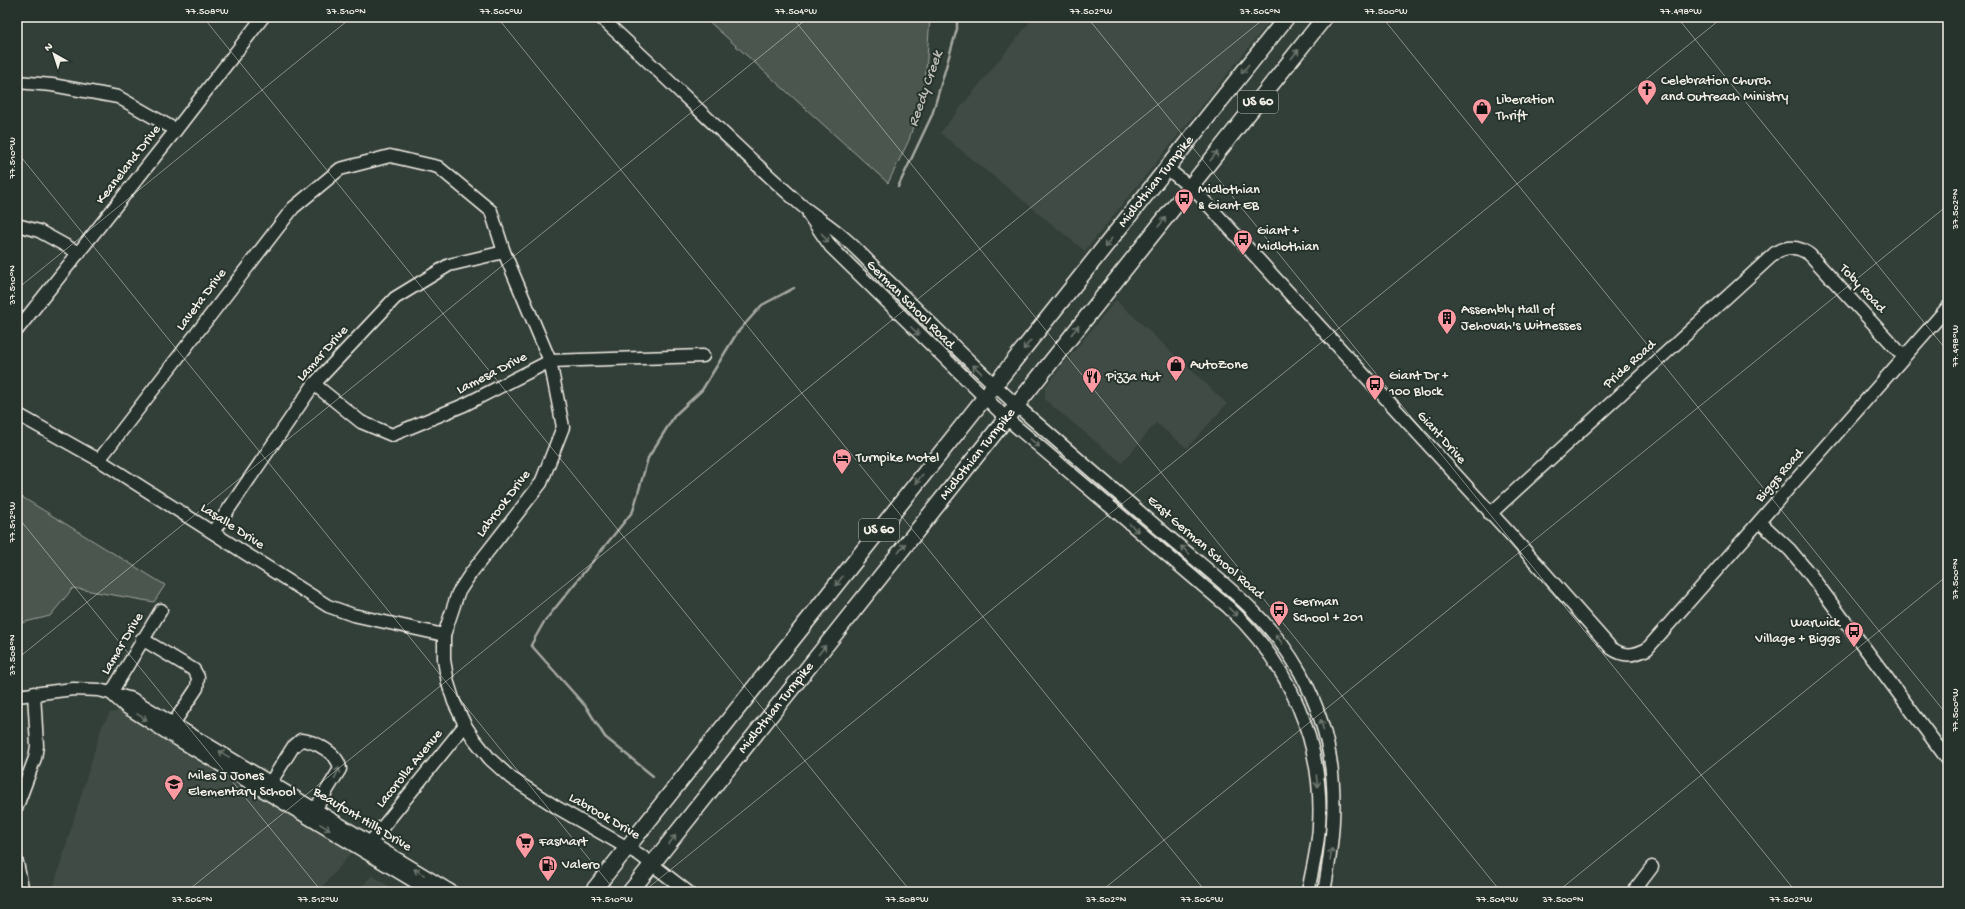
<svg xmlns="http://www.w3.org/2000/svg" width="1965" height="909" viewBox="0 0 1965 909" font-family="'Gochi Hand',sans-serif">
<rect width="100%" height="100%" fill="#323e38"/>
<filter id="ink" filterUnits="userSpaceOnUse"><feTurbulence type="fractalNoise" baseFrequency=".025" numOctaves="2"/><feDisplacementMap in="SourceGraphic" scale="8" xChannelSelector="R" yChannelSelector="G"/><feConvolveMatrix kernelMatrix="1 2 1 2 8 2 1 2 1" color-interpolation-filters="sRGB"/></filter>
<g filter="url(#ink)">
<!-- built -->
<g fill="#404b44">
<path d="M1034 17H1273L1085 251 940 133Z"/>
<path d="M1116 300 1177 357 1176 360 1183 367 1186 365 1227 404 1187 448 1156 423 1122 463 1045 400V387Z"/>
<path d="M119 711 221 772 352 852 318 892H52L102 726 110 713Z"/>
<path d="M372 875 397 892H357Z"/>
</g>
<!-- green -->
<g fill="#4c564f" stroke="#a0a49c">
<path d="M704 17H930L925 85 909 140 888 183Z"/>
<path d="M17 494 165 585 154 602 73 588 50 616 17 624Z"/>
</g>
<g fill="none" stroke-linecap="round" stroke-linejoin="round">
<!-- stream -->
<g stroke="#a6a9a1" stroke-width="2.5">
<path d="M898 187 932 115 957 29V17"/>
<path d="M653 776 605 737 587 708 531 645 544 622 633 511 648 458 675 415 702 390 737 333 762 305 794 288"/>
</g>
<!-- minor casing -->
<g stroke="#f4f1e8" stroke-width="15">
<g id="minor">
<path d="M600 17C668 78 732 144 800 204 814 216 830 225 843 237 860 251 874 268 890 283 937 329 983 376 1032 419 1080 461 1128 502 1177 544 1223 583 1270 618 1300 672 1340 745 1339 812 1324 892"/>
<path d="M17 82 52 85 118 97 176 130"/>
<path d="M1167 168 1200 196 1512 536 1611 648C1624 657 1633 656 1647 649L1948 307"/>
<path d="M809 215 831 247 1006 418 1228 607C1289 663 1324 743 1319 826 1318 848 1312 870 1308 892"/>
<path d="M17 225 39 231 79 253"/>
<path d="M17 330 176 130 263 17"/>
<path d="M314 384 361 422 392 435 464 405 550 361 703 356"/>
<path d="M17 414 99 460 328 606 353 615 444 635"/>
<path d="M99 460 293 208 340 169 390 156 438 167 491 211 504 252 550 361 563 427 541 483 471 573 458 593 444 635V660L448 683 454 702 465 725 474 739 490 759 511 778 556 807 640 855 688 892"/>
<path d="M1490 514 1775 253C1787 246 1799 246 1810 255L1904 357"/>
<path d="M1760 522 1790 550 1809 573 1948 760"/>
<path d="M213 532 314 384 395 298 449 265 504 252"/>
<path d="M142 639 194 670 198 677 197 688 169 730"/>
<path d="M111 693 161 610"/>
<path d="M113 695 126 707 167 733 432 892"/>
<path d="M17 696 73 689 99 690 132 699 452 892"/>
<path d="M267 788 293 747 301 740C315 741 339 754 340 769L311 816"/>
<path d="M17 806 35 758 37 746 34 693"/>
<path d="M365 849 465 725"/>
<path d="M17 863 23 892"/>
<path d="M1633 892 1652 867"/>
</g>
</g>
<!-- major casing -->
<g stroke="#f4f1e8" stroke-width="18">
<g id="major">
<path id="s1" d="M592 892 1287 17"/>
<path id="s2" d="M630 892 1325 17"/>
</g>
</g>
<!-- minor -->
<use href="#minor" stroke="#26332d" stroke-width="12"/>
<!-- major -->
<use href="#major" stroke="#26332d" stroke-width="15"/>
</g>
<!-- one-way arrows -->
<defs><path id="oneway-shaft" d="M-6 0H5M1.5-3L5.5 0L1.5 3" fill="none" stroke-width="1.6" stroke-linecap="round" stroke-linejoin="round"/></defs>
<g stroke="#6e766e">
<use href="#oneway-shaft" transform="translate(1295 54) rotate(-51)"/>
<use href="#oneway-shaft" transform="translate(1245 69) rotate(129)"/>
<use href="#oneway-shaft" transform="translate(1214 156) rotate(-51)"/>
<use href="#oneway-shaft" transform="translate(1162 222) rotate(-51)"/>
<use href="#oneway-shaft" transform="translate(825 238) rotate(54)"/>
<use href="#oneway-shaft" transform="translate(1108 243) rotate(128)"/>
<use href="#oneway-shaft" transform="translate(1075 330) rotate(-51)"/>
<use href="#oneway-shaft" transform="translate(915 331) rotate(45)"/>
<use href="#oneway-shaft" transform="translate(1027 345) rotate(128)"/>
<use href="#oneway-shaft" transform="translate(977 369) rotate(-136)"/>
<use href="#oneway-shaft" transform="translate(1035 443) rotate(41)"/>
<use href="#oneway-shaft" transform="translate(919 479) rotate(128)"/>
<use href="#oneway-shaft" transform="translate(1134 528) rotate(41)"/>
<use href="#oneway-shaft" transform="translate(902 548) rotate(-52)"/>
<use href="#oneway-shaft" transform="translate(1185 550) rotate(-139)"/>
<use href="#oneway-shaft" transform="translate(839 581) rotate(128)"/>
<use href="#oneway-shaft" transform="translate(1233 612) rotate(43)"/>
<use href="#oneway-shaft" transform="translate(1279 639) rotate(-126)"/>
<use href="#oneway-shaft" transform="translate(822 650) rotate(-52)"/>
<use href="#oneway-shaft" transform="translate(142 717) rotate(32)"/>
<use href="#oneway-shaft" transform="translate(1322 725) rotate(-106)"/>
<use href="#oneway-shaft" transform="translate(224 754) rotate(-149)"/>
<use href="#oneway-shaft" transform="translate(337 773) rotate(-66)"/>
<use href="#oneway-shaft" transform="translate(1317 781) rotate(83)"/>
<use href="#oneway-shaft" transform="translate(325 827) rotate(31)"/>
<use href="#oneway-shaft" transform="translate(672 840) rotate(-52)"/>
<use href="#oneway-shaft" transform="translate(1331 854) rotate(-81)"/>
<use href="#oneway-shaft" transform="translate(419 872) rotate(-149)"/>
</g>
</g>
<!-- ticks -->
<path fill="none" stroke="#f4f1e8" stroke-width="1" stroke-opacity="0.45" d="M203 17 911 892M497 17 1206 892M792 17 1501 892M1087 17 1796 892M1382 17 1948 716M1677 17 1948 352M17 152 616 892M17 289 352 17M17 516 322 892M17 659 809 17M17 880 27 892M186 892 1266 17M643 892 1723 17M1100 892 1948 205M1557 892 1948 575"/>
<!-- icons -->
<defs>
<g id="church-pin" transform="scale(1)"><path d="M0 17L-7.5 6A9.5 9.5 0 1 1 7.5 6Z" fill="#ff9aa2" stroke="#26332d"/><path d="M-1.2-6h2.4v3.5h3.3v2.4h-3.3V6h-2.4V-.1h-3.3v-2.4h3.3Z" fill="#111"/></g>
<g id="shop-pin" transform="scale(1)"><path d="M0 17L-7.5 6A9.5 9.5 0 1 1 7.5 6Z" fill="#ff9aa2" stroke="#26332d"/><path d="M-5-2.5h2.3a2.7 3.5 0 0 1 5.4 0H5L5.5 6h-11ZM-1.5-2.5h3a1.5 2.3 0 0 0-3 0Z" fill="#111"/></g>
<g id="bus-pin" transform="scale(1)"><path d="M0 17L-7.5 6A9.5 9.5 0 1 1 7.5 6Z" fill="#ff9aa2" stroke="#26332d"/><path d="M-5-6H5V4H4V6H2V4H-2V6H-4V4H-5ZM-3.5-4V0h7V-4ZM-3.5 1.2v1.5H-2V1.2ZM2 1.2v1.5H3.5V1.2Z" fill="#111"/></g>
<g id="building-pin" transform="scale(1)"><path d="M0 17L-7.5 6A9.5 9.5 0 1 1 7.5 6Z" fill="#ff9aa2" stroke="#26332d"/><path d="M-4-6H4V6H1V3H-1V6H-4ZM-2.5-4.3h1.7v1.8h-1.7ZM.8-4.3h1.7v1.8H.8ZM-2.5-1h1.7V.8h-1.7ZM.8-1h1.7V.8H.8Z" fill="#111"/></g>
<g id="restaurant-pin" transform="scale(1)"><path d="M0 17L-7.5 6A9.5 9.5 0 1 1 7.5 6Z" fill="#ff9aa2" stroke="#26332d"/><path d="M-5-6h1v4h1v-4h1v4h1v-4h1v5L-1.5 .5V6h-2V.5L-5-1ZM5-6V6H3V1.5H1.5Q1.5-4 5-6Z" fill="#111"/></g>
<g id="hotel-pin" transform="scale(1)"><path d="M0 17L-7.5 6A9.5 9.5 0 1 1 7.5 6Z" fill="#ff9aa2" stroke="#26332d"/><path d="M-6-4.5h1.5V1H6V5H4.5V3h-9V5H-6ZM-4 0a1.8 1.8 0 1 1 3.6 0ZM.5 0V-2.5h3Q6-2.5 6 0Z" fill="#111"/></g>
<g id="school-pin" transform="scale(1)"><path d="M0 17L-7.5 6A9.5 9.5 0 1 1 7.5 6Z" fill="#ff9aa2" stroke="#26332d"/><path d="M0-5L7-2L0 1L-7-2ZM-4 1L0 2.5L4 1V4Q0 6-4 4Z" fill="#111"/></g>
<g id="supermarket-pin" transform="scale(1)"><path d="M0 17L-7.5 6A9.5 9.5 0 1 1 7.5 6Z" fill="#ff9aa2" stroke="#26332d"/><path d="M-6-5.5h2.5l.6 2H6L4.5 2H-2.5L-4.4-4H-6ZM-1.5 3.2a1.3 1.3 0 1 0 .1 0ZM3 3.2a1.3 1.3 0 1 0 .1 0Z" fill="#111"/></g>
<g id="fuel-pin" transform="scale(1)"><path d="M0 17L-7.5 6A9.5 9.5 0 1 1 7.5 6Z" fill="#ff9aa2" stroke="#26332d"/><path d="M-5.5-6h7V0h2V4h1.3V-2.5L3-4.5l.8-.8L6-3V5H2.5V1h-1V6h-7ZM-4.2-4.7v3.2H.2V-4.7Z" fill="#111"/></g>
</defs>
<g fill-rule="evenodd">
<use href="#church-pin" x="1647" y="89"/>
<use href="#shop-pin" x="1482" y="108"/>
<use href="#bus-pin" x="1184" y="198"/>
<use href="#bus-pin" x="1243" y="239"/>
<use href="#building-pin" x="1447" y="318"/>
<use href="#shop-pin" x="1176" y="365"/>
<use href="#restaurant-pin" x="1092" y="377"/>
<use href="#bus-pin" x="1375" y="384"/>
<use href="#hotel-pin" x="842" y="458"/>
<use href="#bus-pin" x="1279" y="610"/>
<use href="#bus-pin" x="1854" y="631"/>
<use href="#school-pin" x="174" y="784"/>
<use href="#supermarket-pin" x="525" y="842"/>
<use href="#fuel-pin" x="548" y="865"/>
</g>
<g text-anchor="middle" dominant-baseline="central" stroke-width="4" stroke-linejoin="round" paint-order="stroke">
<!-- shield labels -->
<g fill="#26332d" stroke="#b6b8b0" stroke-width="1">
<rect x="1238" y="91" width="40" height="22" rx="3"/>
<rect x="859" y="519" width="40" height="22" rx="3"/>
</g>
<g font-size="13" font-weight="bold" fill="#f4f1e8">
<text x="1258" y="102">US 60</text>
<text x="879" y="530">US 60</text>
</g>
<!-- poi labels -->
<g font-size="14" fill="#f4f1e8" stroke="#26332d" text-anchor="start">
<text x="1661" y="81">Celebration Church<tspan x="1661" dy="16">and Outreach Ministry</tspan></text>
<text x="1496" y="100">Liberation<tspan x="1496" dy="16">Thrift</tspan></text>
<text x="1198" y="190">Midlothian<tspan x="1198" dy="16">&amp; Giant EB</tspan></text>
<text x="1257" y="231">Giant +<tspan x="1257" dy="16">Midlothian</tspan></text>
<text x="1461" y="310">Assembly Hall of<tspan x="1461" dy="16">Jehovah's Witnesses</tspan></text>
<text x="1190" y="365">AutoZone</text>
<text x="1389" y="376">Giant Dr +<tspan x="1389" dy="16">100 Block</tspan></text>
<text x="1106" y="377">Pizza Hut</text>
<text x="856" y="458">Turnpike Motel</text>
<text x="1293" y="602">German<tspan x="1293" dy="16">School + 201</tspan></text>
<text x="1840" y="623" text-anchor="end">Warwick<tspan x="1840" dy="16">Village + Biggs</tspan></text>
<text x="188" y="776">Miles J Jones<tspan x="188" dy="16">Elementary School</tspan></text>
<text x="539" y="842">FasMart</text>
<text x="562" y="865">Valero</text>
</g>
<!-- street labels -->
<g font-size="14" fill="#f4f1e8" stroke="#26332d">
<text transform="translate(129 165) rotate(-52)">Keaneland Drive</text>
<text stroke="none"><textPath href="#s1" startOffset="907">Midlothian Turnpike</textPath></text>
<text transform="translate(1862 289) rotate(47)">Toby Road</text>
<text transform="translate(202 300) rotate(-53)">Laveta Drive</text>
<text transform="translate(910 305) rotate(45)">German School Road</text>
<text transform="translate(323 354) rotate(-48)">Lamar Drive</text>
<text transform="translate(1630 365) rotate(-42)">Pride Road</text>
<text transform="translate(492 374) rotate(-27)">Lamesa Drive</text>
<text transform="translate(1441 438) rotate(48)">Giant Drive</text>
<text stroke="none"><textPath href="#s2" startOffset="559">Midlothian Turnpike</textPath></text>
<text transform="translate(1780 476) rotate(-49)">Biggs Road</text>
<text transform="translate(504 504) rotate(-53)">Labrook Drive</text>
<text transform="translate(232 527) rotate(33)">Lasalle Drive</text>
<text transform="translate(1205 548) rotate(41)">East German School Road</text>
<text transform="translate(123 644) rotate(-59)">Lamar Drive</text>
<text stroke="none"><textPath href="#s2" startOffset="235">Midlothian Turnpike</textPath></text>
<text transform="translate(410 769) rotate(-51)">Lacorolla Avenue</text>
<text transform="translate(604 817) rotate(30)">Labrook Drive</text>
<text transform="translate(362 820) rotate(31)">Beaufont Hills Drive</text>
</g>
<!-- water labels -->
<g font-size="15" font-style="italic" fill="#babbb3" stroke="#26332d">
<text transform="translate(926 89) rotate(-71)">Reedy Creek</text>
</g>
</g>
<!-- margin -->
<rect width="1965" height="909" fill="none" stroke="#26332d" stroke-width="44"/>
<!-- north arrow -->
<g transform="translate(54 54) rotate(321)" stroke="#26332d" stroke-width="3" paint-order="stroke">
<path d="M0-3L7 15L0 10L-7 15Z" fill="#f4f1e8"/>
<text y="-6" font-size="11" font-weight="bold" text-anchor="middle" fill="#f4f1e8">N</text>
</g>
<rect x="22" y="22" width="1921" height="865" fill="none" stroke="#f4f1e8" stroke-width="1.5"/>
<g font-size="10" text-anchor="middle" fill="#f4f1e8">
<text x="207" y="14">77.508°W</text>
<text x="346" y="14">37.510°N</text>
<text x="501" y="14">77.506°W</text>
<text x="796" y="14">77.504°W</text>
<text x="1091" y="14">77.502°W</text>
<text x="1260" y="14">37.506°N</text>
<text x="1386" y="14">77.500°W</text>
<text x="1681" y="14">77.498°W</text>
<text transform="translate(11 158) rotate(-90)" y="4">77.510°W</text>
<text transform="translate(1954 209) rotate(-90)" y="4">37.502°N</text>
<text transform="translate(11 285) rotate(-90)" y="4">37.510°N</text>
<text transform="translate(1954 346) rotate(-90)" y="4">77.498°W</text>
<text transform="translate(11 522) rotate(-90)" y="4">77.512°W</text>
<text transform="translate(1954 579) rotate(-90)" y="4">37.500°N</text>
<text transform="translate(11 655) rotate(-90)" y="4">37.508°N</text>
<text transform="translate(1954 710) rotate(-90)" y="4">77.500°W</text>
<text x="192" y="902">37.506°N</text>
<text x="318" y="902">77.512°W</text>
<text x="612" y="902">77.510°W</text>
<text x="907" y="902">77.508°W</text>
<text x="1106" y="902">37.502°N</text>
<text x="1202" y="902">77.506°W</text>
<text x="1497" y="902">77.504°W</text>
<text x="1563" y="902">37.500°N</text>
<text x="1791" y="902">77.502°W</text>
</g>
</svg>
